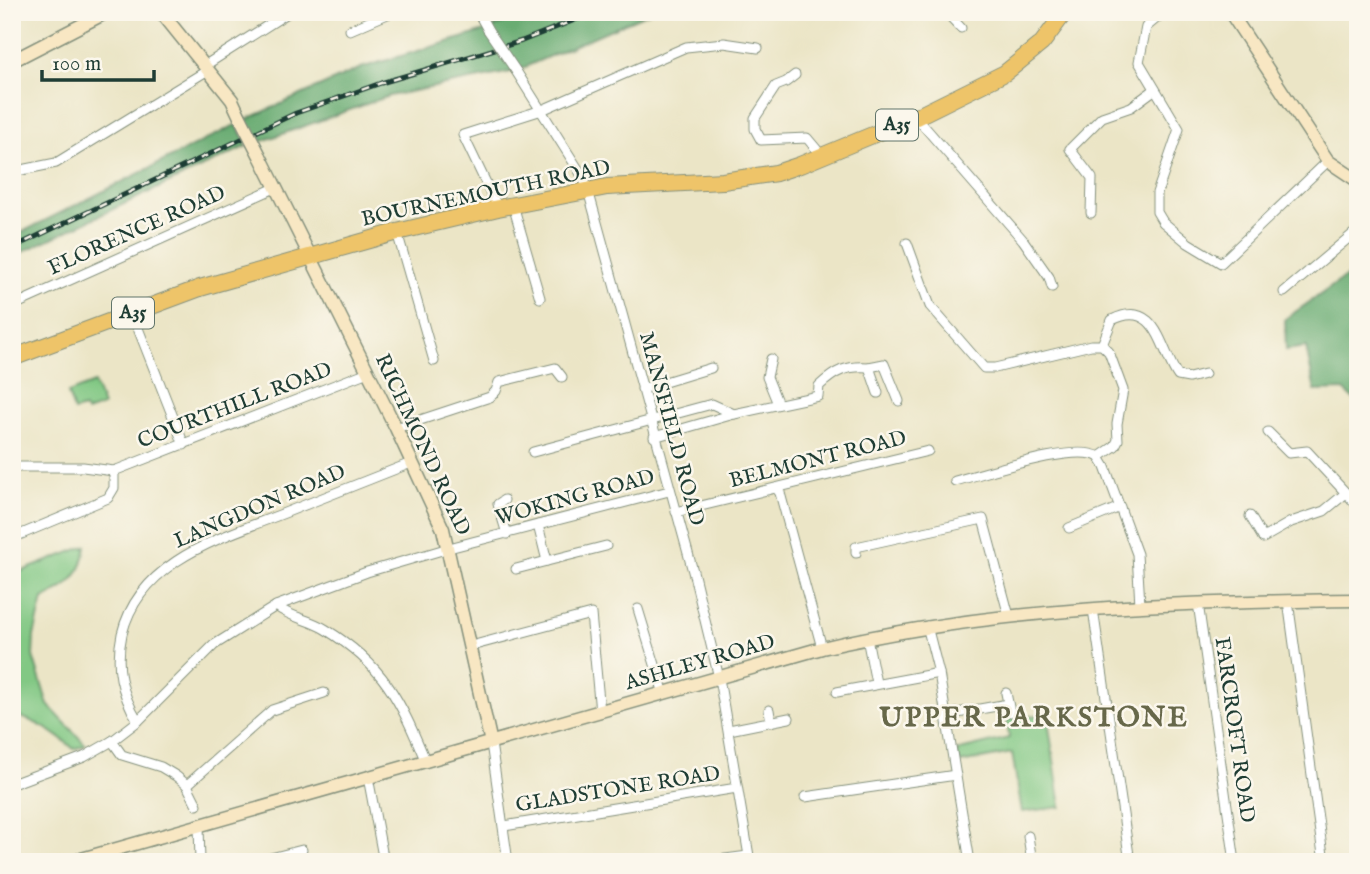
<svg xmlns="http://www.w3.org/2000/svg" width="1370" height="874" viewBox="0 0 1370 874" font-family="'IM FELL English',serif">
<rect width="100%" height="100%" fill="#fbf7ec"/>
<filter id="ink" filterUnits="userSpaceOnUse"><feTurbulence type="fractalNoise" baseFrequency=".0143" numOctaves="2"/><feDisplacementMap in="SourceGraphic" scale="14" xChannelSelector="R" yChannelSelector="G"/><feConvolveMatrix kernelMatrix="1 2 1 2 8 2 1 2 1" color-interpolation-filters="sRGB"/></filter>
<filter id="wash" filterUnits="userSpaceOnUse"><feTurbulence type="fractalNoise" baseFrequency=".00686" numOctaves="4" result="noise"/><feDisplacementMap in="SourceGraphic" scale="28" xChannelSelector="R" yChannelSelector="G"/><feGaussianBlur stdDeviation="1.57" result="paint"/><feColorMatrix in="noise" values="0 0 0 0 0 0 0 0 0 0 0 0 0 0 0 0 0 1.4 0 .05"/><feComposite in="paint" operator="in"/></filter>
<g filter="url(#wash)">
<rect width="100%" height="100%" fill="#ebe5c6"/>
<!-- green -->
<g fill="#82c884" stroke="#50825c" stroke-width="2">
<path d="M94 383 103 406 86 412 84 408 74 411 68 393Z"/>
<path d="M86 546C82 577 70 586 43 599L34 636 33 656 48 705 86 745 74 749C55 733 36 720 12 715V575Z"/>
<path d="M1047 714 1061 807 1022 812 1012 753 960 763 956 751 1009 738 1007 719Z"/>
</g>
<!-- forest -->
<g fill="#69ac72" stroke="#447453" stroke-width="2">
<path d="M527 12H650L516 71 389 96 254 144 243 121 361 68 488 30Z"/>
<path d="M237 124 247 146 12 257V237Z"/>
<path d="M1350 274 1358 285V403L1344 390 1315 391 1306 347 1286 350 1285 319Z"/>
</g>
</g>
<g filter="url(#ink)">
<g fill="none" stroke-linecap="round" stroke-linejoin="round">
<!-- street casing -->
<g stroke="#85917d" stroke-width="11">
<g id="street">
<path d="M478 12 488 30"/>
<path d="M946 12 961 28"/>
<path d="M1164 12 1146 27 1139 62 1179 129 1157 193V212L1163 222 1188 243 1221 263 1328 161"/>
<path d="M350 30 392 12"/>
<path d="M204 66 289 12"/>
<path d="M516 71 583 177 588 190 694 575 719 678 750 862"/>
<path d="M795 75 786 82 776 86 755 118V129L761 140 807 138 823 157"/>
<path d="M916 117 1023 240 1049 277 1052 287"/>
<path d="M12 172 56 163 208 70"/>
<path d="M513 205 540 298"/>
<path d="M498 208 463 135 542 110 686 47 724 43 758 48"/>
<path d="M1091 213 1092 178 1070 149 1102 117 1131 107 1154 90"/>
<path d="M397 232 434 361"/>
<path d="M907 243 930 306 984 368H995L1091 345H1102L1109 352 1123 390 1117 424 1118 440 1115 446 1099 457"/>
<path d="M1284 292 1358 230"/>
<path d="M12 306 275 188"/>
<path d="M132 313 184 445"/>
<path d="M1102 345 1112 320C1157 297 1161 352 1178 376L1189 378 1205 374"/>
<path d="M771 359 767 377 778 404"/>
<path d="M642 389 711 368"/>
<path d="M878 393 869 367 884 364 899 401"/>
<path d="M396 428 490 397 496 391 499 382 555 368 562 377"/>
<path d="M1268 432 1289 453 1307 451 1358 506"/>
<path d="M654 437 734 414 818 396 819 386C835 371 847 365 869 367"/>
<path d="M533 452 712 404 734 414"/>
<path d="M12 467H83L114 471 368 372"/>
<path d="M955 481C984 474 1076 442 1099 457L1105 467 1137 554 1140 605"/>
<path d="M777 489 780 493 822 648"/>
<path d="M504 500 498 504 507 534"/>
<path d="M676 512 928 451"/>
<path d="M1250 516 1263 538 1291 522 1324 511 1346 493"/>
<path d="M538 525 547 561 606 546"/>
<path d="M1069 528 1120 507"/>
<path d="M12 538 108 498 114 488V471"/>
<path d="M856 553V547L983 519 1009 616"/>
<path d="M516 569 547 561"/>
<path d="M1288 601 1324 862"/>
<path d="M1198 603 1235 862"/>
<path d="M276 606C291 618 309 619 325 629 384 665 400 700 426 762"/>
<path d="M638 609 664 694"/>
<path d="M1093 609 1130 862"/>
<path d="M927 626 939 673 970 862"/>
<path d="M867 638 876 683"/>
<path d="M471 646 591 614 600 712"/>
<path d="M837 692 939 673"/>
<path d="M1006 693 1010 712"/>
<path d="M769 710 771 722"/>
<path d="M946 715 1008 704"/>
<path d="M138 721C121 693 115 666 122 634 140 559 224 537 287 512 328 496 370 479 411 463"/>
<path d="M729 730 789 718"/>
<path d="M112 741 122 755 161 767 176 776 187 785 197 805"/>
<path d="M491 743 508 862"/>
<path d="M1357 745H1358"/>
<path d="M368 777 384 862"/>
<path d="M12 784 84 757 112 741 138 721 214 645 276 606 367 572 449 548 669 491"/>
<path d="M187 785 272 710 324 693"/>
<path d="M805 797 956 775"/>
<path d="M199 825 200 862"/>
<path d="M504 826 737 788"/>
<path d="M1028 836 1032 862"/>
<path d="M803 861V862"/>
<path d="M255 862 302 850"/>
<path d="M703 862 748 856"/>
<path d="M1317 862 1358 857"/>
</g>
</g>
<!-- secondary casing -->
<g stroke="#85917d" stroke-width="15">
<g id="secondary">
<path d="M161 12 232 100 240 117"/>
<path d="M1230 12 1328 161 1358 181"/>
<path d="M12 61 107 12"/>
<path d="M260 156 396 428 443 529 491 743"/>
<path d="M71 862 822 648C998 607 1178 602 1358 600"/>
</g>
</g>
<!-- highway casing -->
<g stroke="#85917d" stroke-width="18">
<path id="highway" d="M12 358 200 288 397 232 498 208 607 187 723 181 776 173 800 165 916 117 1005 73 1042 43 1065 12"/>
</g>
<!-- street -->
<use href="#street" stroke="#fff" stroke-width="9"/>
<!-- secondary -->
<use href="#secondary" stroke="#f8e7c3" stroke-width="12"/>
<!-- highway -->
<use href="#highway" stroke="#eec469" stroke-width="16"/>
<!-- rail casing -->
<g stroke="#1f3d34" stroke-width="5">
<path id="rail" d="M12 248 296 113 381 83 522 41 595 12"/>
</g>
<!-- rail -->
<use href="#rail" stroke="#fbf7ec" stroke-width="2.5" stroke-dasharray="8" stroke-linecap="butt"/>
<!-- street-bridge casing -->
<g stroke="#85917d" stroke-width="11" stroke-linecap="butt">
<path id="street-bridge" d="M488 30 516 71"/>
</g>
<!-- secondary-bridge casing -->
<g stroke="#85917d" stroke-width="15" stroke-linecap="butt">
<path id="secondary-bridge" d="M240 117 260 156"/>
</g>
<!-- street-bridge -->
<use href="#street-bridge" stroke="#fff" stroke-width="9"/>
<!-- secondary-bridge -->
<use href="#secondary-bridge" stroke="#f8e7c3" stroke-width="12"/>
</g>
</g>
<g text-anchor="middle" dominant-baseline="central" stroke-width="5" stroke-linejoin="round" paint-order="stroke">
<!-- shield labels -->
<g fill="#fbf7ec" stroke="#61756b" stroke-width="2">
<rect x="876" y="109.5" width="42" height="31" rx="5"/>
<rect x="112" y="297.5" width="42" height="31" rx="5"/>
</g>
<g font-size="19" font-weight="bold" fill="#1f3d34">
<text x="897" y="125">A35</text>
<text x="133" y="313">A35</text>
</g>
<!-- street labels -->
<g font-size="21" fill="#1f3d34" stroke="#fbf7ec">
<text transform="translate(486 194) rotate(-12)">BOURNEMOUTH ROAD</text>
<text transform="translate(137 231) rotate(-24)">FLORENCE ROAD</text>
<text transform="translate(235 406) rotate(-21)">COURTHILL ROAD</text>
<text transform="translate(671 429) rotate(75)">MANSFIELD ROAD</text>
<text transform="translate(422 445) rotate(65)">RICHMOND ROAD</text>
<text transform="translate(818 460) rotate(-14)">BELMONT ROAD</text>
<text transform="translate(575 498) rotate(-15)">WOKING ROAD</text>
<text transform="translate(260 507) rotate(-23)">LANGDON ROAD</text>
<text transform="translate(700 663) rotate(-16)">ASHLEY ROAD</text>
<text transform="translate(1234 730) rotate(82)">FARCROFT ROAD</text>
<text transform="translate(618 790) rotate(-9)">GLADSTONE ROAD</text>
</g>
<!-- district labels -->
<g font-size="28" font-weight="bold" letter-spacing="2" fill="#67684a" stroke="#fbf7ec">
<text x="1034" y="718">UPPER PARKSTONE</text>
</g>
</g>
<!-- margin -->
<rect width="1370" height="874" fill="none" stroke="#fbf7ec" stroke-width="42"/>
<!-- scale -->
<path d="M42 70v10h112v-10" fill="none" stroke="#1f3d34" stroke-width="3.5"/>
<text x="52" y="70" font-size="21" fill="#1f3d34" stroke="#fbf7ec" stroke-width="5" paint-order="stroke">100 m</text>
</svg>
